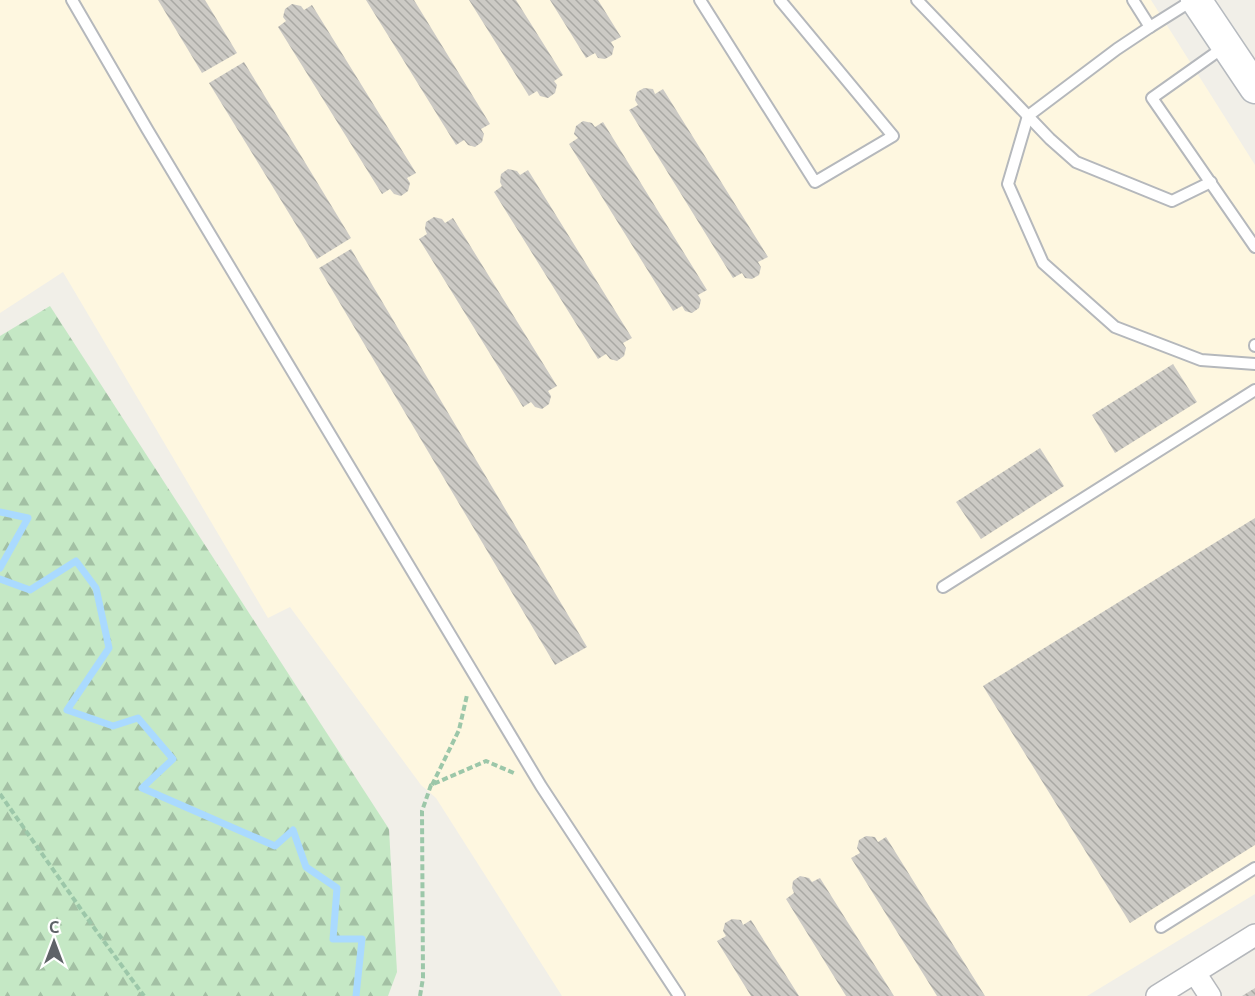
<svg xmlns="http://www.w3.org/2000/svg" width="1255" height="996" viewBox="0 0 1255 996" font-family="Ubuntu,sans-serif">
<defs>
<pattern id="forest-firs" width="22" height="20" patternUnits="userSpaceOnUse" patternTransform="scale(1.5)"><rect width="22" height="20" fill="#c5e8c5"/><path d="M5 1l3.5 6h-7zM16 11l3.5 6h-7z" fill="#a3c0a4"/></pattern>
<pattern id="building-back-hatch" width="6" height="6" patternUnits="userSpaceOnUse" patternTransform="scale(1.5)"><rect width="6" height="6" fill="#cccac5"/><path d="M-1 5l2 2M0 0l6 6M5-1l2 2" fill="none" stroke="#a9a8a4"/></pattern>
</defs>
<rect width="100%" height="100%" fill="#f1efe8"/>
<!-- commercial -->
<path fill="#fef7e0" d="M0 0H1151L1255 165V894L1087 996H562L436 798 421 785 290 607 268 618 63 272 0 313Z"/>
<!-- forest -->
<path fill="url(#forest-firs)" d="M50 306 389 829 397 972 388 996H0V336Z"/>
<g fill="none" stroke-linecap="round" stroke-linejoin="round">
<!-- stream -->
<g stroke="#aadaff" stroke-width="7">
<path d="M0 512 28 518 0 568"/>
<path d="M0 579 30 590 76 561 96 588 109 648 67 710 113 726 138 718 173 759 142 788 275 846 293 830 306 867 337 888 333 939H362L356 996"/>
</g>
</g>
<!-- building -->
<g fill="url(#building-back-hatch)">
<path d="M158 0H205L237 53 202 73Z"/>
<path d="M366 0H414L490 124 481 129 484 134 482 142 475 147 468 145 464 140 456 145Z"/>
<path d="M469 0H516L563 75 554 81 557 85 555 93 548 98 540 96 537 91 529 96Z"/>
<path d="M550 0H598L621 37 611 42 614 47 612 55 605 59 598 58 595 53 586 58Z"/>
<path d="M292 4 301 6 304 10 312 5 416 173 407 178 410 183 408 191 401 196 394 194 390 189 382 194 278 27 286 21 283 17 285 9Z"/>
<path d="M244 62 351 238 317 259 209 83Z"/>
<path d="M644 88 653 89 655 94 663 89 768 257 758 262 761 267 759 275 752 279 745 278 742 273 733 278 629 110 638 105 635 100 637 92Z"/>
<path d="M583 121 592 123 595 127 603 122 707 290 698 295 701 300 699 308 692 313 685 311 682 306 673 311 569 144 578 138 574 134 576 126Z"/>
<path d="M508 169 517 171 520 175 528 170 632 338 623 343 626 348 624 356 617 361 610 359 606 354 598 359 494 192 502 186 500 182 501 174Z"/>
<path d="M434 217 442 219 445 223 453 218 557 386 548 391 551 396 549 404 542 409 535 407 531 402 523 407 419 239 427 234 425 229 426 222Z"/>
<path d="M351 249 587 647 555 665 319 268Z"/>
<path d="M1173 364 1197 402 1115 453 1092 415Z"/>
<path d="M1040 448 1064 486 981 539 956 502Z"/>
<path d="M1255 518V845L1130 923 983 686Z"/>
<path d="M866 836 875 837 878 842 886 837 985 996H937L851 858 860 853 857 848 859 840Z"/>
<path d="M800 876 809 878 812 882 820 878 894 996H846L786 899 794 893 792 888 793 881Z"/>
<path d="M732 919 741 920 743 925 751 920 799 996H751L717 941 726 936 723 931 725 923Z"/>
<path d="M1255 988V996H1242Z"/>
</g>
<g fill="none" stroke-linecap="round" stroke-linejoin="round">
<!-- lane casing -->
<g stroke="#b5b8bc" stroke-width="14">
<g id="lane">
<path d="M72 0 147 129 541 786 679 996"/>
<path d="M700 0 815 182 893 136 780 0"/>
<path d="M917 0 1050 139 1076 162 1172 201 1211 182"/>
<path d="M1133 0 1150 27 1193 0"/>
<path d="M1150 27 1117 49 1028 116 1008 184 1043 263 1115 327 1201 360 1255 364"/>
<path d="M1224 47 1152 98 1255 247"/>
<path d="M1255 345V346"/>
<path d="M943 587 1255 390"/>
<path d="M1161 927 1255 868"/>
</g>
</g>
<!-- street casing -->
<g stroke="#b5b8bc" stroke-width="24">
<g id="street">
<path d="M1195 973 1210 996"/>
<path d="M1157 996 1255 935"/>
</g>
</g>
<!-- secondary casing -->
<g stroke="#b6babf" stroke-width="33">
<path id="secondary" d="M1196 0 1255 88"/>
</g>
<!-- path -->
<g stroke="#9cc7a9" stroke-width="4" stroke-dasharray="6 3" stroke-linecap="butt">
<path d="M432 785 459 730 467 695"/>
<path d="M0 794 92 925 144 996"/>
<path d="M420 996 423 978 422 811 431 785 486 761 516 774"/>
</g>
<!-- lane -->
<use href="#lane" stroke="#fff" stroke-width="10"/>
<!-- street -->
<use href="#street" stroke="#fff" stroke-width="21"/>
<!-- secondary -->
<use href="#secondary" stroke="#fff" stroke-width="30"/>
</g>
<!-- north arrow -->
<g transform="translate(54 942)" stroke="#ffffff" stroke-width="4.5" paint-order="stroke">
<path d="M0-4.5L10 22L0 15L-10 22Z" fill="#5f6368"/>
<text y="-9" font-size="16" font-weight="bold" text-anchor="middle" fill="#5f6368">С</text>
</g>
</svg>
